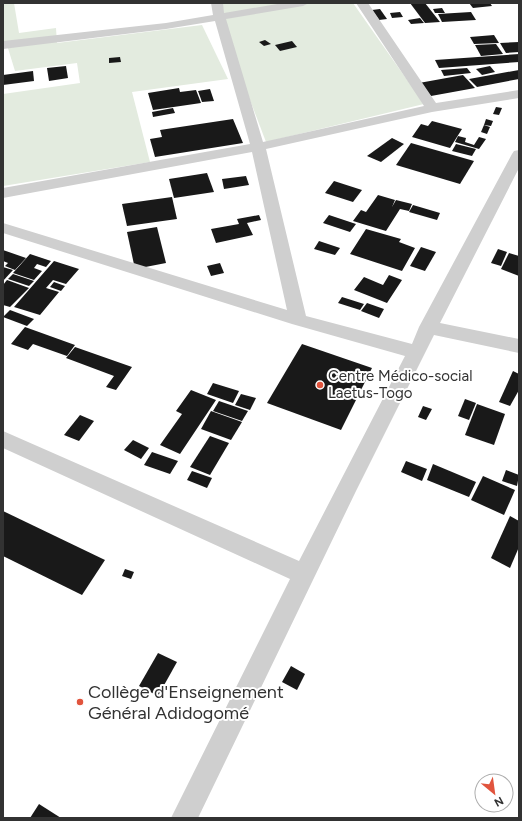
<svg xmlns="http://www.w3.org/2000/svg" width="522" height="821" viewBox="0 0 522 821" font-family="Figtree,sans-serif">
<rect width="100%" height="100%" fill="#fff"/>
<!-- green -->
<g fill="#e3ebdf">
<path d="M3 3H14L19 33 56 28 57 43 202 25 228 79 132 92 150 162 3 186V94L80 83 77 63 15 71 7 45 3 44Z"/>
<path d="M213 3H353L424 104 266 142Z"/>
</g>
<!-- building -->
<g fill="#191919">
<path d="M410 3H425L440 22 425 23Z"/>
<path d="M469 3H490L492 6 473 8Z"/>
<path d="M442 8 445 13H435L433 9Z"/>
<path d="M380 9 387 19 379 20 372 10Z"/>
<path d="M400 12 403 17 392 18 390 13Z"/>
<path d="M471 12 476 20 442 22 438 14Z"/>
<path d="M420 18 424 23 411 24 408 20Z"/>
<path d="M494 35 499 43 474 44 470 37Z"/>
<path d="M265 40 271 44 264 46 259 42Z"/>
<path d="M292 41 297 47 280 51 275 45Z"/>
<path d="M519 42V52L506 53 500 43Z"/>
<path d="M496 44 503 54 481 56 475 45Z"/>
<path d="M519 54V62L439 68 435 60Z"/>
<path d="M120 57 121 62 109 63V58Z"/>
<path d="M66 66 68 78 49 81 47 68Z"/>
<path d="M490 66 495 72 482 75 476 69Z"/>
<path d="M467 68 471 73 444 76 441 70Z"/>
<path d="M519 70V79L477 87 469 79Z"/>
<path d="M33 71 34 81 3 85V75Z"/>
<path d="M463 75 475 88 431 96 419 83Z"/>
<path d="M179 88 180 92 196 90 201 103 153 110 148 93Z"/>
<path d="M210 89 214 101 202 102 198 91Z"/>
<path d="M496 107 502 108 499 115 493 114Z"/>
<path d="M173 108 175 113 153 117 152 112Z"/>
<path d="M233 119 243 143 155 157 150 139 162 137 160 130Z"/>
<path d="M486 119 493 121 491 126 484 125Z"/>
<path d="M432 121 462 129 450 148 412 137 421 124 428 126Z"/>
<path d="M484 125 490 127 487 134 481 132Z"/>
<path d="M458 136 466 138 465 142 474 145 479 137 486 139 479 149 455 142Z"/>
<path d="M392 138 404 144 381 162 367 156Z"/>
<path d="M411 143 474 161 460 184 396 165Z"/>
<path d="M456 144 476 149 472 156 452 151Z"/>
<path d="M207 173 214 192 174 198 169 179Z"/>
<path d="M246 176 249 185 224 189 222 179Z"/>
<path d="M334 181 362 190 353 202 325 193Z"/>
<path d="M378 195 395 200 392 207 396 200 412 204 409 211 400 209 386 231 353 221 361 210 366 212Z"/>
<path d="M172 197 177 219 127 226 122 204Z"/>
<path d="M413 205 440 213 437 220 409 212Z"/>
<path d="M259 215 261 220 247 223 253 235 216 243 211 229 239 224 237 219Z"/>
<path d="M329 215 356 224 350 232 323 223Z"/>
<path d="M157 227 166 263 135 269 127 232Z"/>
<path d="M366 229 401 239 399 242 415 248 402 271 350 254Z"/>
<path d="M319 241 340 248 335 255 314 249Z"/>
<path d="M421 247 436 252 425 271 410 266Z"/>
<path d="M498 249 507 252 501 266 491 263Z"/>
<path d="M3 250 26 258 15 270 5 266 8 263 3 261Z"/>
<path d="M509 253 519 256V276L501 269Z"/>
<path d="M30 254 51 261 46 267 37 264 34 268 42 271 34 280 13 273Z"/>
<path d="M54 261 79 269 66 284 53 280 46 288 59 292 40 315 14 307Z"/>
<path d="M220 263 224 273 211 276 207 266Z"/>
<path d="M3 267 13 270 3 281Z"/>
<path d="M13 274 34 281 29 286 8 279Z"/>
<path d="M389 275 402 280 387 303 354 290 364 277 383 285Z"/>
<path d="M7 280 29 288 10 307 3 305V285Z"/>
<path d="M54 282 65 286 61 291 50 287Z"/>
<path d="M342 297 364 304 360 310 338 303Z"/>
<path d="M367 303 384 309 379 318 361 311Z"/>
<path d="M10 310 34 319 27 326 3 317Z"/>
<path d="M25 327 75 345 67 356 33 344 28 350 11 344Z"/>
<path d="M302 344 372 368 341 430 267 403Z"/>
<path d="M75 347 132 367 116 390 106 387 114 376 66 358Z"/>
<path d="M513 371 519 374V390L510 406 499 402Z"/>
<path d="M213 383 239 391 233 403 207 394Z"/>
<path d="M191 390 216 400 180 454 160 445 182 414 176 411Z"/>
<path d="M241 394 256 398 250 410 235 405Z"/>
<path d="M465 399 476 403 469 420 458 416Z"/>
<path d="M219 401 248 411 242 421 213 411Z"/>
<path d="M477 404 505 414 494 445 465 435Z"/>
<path d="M423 406 432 409 426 420 418 417Z"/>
<path d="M211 411 242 422 231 440 201 429Z"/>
<path d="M80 415 94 421 79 441 64 435Z"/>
<path d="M210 436 229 443 210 475 190 467Z"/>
<path d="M133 440 149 448 141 459 124 450Z"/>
<path d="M152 452 178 461 170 474 144 465Z"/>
<path d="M406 461 427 469 422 481 401 472Z"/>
<path d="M433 464 476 482 469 497 427 480Z"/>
<path d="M506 470 519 475 517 486 502 481Z"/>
<path d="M192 471 212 478 207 488 187 480Z"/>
<path d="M483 476 515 490 504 515 471 500Z"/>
<path d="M3 511 105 560 82 595 3 556Z"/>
<path d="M510 516 519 521V547L510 568 491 558Z"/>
<path d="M125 569 134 572 131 579 122 576Z"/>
<path d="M158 653 177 662 158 696 139 686Z"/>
<path d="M291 666 305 674 297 690 282 682Z"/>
<path d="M39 804 61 818H30Z"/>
</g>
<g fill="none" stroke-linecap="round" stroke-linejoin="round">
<!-- minor -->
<path fill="#cfcfcf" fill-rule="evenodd" d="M211 3H223L224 13 283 3H309L303 6 226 19 263 142 424 106 356 3H368L436 103 519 90V98L432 112 266 149 306 316 412 344 419 327 512 154 514 151 519 150V168L440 323 519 339V353L434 335 356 491 198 818H171L290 579 3 448V431L299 561 405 356 292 324 3 233V223L287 310 252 152 3 198V188L250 144 215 21 166 29 3 49V41L166 23 213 15Z"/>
</g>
<!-- markers -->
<g fill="#e1543d" stroke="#fff" stroke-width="1.5">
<circle cx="320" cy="385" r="4"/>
<circle cx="80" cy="702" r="4"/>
</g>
<g text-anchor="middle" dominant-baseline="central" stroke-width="4" stroke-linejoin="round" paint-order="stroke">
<!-- poi labels -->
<g font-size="15" fill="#323232" stroke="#fff" text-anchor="start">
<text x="328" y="376">Centre Médico-social<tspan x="328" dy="17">Laetus-Togo</tspan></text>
</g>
<!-- near-poi labels -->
<g font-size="18" fill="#323232" stroke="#fff" text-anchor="start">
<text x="88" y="692">Collège d'Enseignement<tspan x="88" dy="21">Général Adidogomé</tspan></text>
</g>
</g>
<!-- border -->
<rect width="522" height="821" fill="none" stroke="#323232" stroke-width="8"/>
<!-- north arrow -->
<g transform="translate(494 793) rotate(151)"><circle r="19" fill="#ffffff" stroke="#adadad"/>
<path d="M0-3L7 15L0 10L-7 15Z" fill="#e1543d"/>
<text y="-6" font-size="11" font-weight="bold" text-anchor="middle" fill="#323232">N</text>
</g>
</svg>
